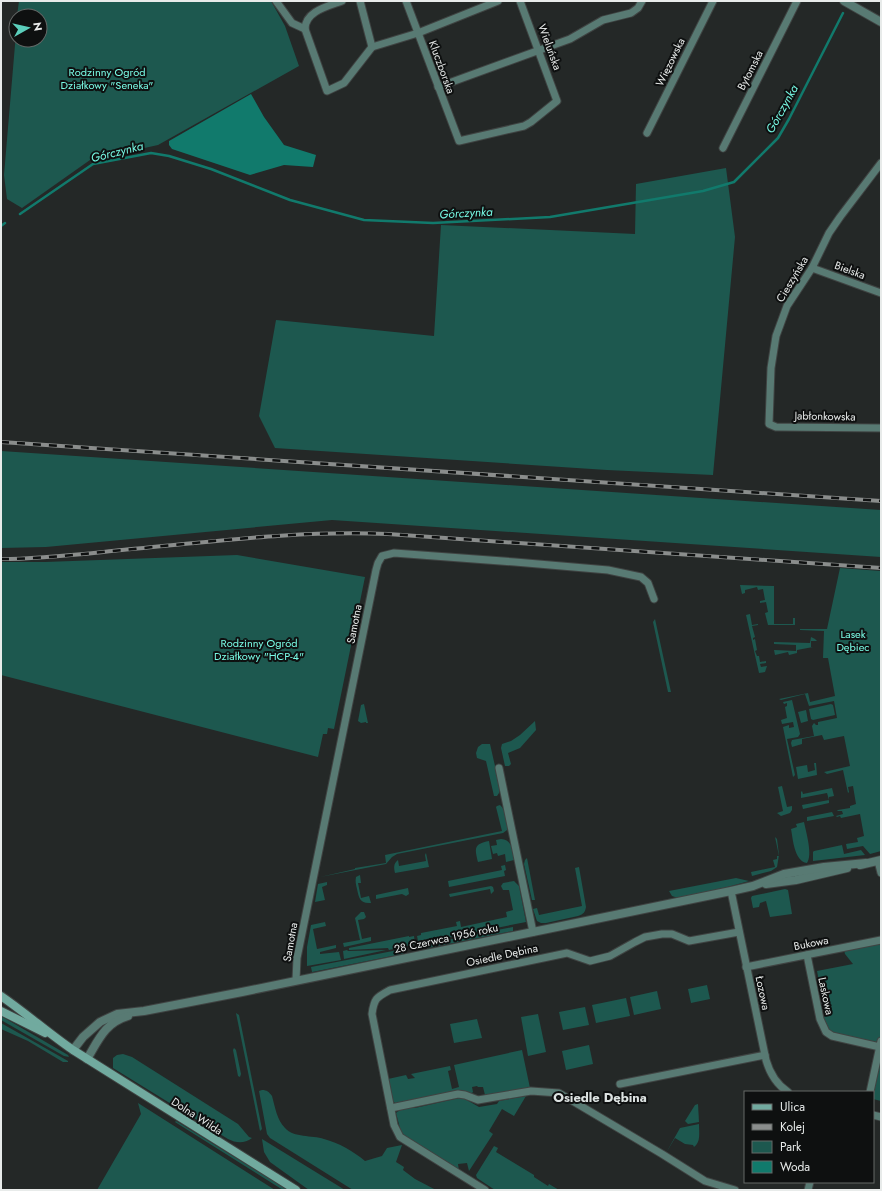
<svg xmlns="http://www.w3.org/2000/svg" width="882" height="1191" viewBox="0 0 882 1191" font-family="Jost,sans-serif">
<rect width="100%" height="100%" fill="#242827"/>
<!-- green -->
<g fill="#1d584f">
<path d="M19 1H271L285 26 299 66 158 145 90 160 22 208 7 199 4 175 16 33V40H40V16H17Z"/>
<path d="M726 168 735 237 713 475 607 470 275 448 259 416 276 320 434 336 441 225 635 234 636 184Z"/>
<path d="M1 451 881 510V557L332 520 46 547 1 548Z"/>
<path d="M237 555 365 577 334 729 328 728 327 734H323L318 757 1 675V562H45Z"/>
<path d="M840 568 881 571V851L870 854 863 846 847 849 846 844 858 842 857 838 864 836 860 814 841 818 840 816 837 817 836 816 843 814 842 811H837L838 810 850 808V806L856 804 853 786 848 787 849 792 848 793 843 770 827 774 824 772 850 766 844 736 824 740 822 735 802 739V744L792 747 791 743 792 740 814 736 812 726 814 723 816 725H818V722L837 718 834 701 809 706 805 694 781 700 779 699 808 693 810 702 835 696 828 658H823L824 631 800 630V629H827Z"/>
<path d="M740 585 774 586V624H793V618H795V625H768L765 613 768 612 766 602 760 603V601L765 600 763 589 758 590 757 587 745 590V593L742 594Z"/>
<path d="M750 614 752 625 758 624V625L752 626 755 637 753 638V640L755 639 757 650 755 651 757 656H759L760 662 766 661V663L760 664 761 667 767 666 765 672 759 673 746 615Z"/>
<path d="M655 619 671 692H668L653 622Z"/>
<path d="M811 637 815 639 817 641H811V647H813L797 650V653L789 655 788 652 775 655 774 650 796 651V645L774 644V642L810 643Z"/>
<path d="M792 700 800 734 798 737 787 739 795 775 793 777 783 727 789 725V728L794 727 793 722 782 724 781 720 787 718 785 707 787 706V703L784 704 783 702Z"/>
<path d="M364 704 368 723H366V722L361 723 358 721 361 705Z"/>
<path d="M831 704 833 705 835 715 813 720 811 719 809 709Z"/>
<path d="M806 710 808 721 801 723 798 712Z"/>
<path d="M535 721 536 730 520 748 508 753 511 764 509 766H505L501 748 502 744 511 741 520 735Z"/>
<path d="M482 744H490L500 788 499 793 497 796H494L486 761 477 758 476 753 478 747Z"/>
<path d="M814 763H816L817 775 798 779 796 767 807 765 808 772 815 770Z"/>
<path d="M782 786 787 807 792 806V810L790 813 781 816 777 813 783 811 778 787Z"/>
<path d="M832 788 834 796 829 797V803L803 809 802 805 829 800 827 793 801 798V792L802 791 803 794Z"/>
<path d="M500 805C506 810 508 822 507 830L503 833 397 854 392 857 386 864 320 877 355 869V868L386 863 385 855 502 831 496 807 497 806Z"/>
<path d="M832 812 834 816 807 821V817Z"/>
<path d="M804 822C806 832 813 855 807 863 794 861 793 839 791 829L797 827 796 824Z"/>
<path d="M775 837 777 839 779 855 777 867 771 871 752 876 751 872 775 867 773 860 777 859V856H779Z"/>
<path d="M501 839C513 840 512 851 514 860L506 862 505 854 498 856 497 853 493 854 491 846 497 845 496 840Z"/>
<path d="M489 841 492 859 478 862C475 849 473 844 489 841Z"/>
<path d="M842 845 844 854 861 850 865 855 813 861V852L814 851Z"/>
<path d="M426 853 429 867 395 873C394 868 393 864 398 860L399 866 426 861 425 855Z"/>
<path d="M527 858 535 900H532L524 864 525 860Z"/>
<path d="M505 865 506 870 504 871 505 876 449 887 448 881 502 870 501 866Z"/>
<path d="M579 867 586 907C585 912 584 914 578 916L546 923H541L537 921 533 909 537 908 539 915 582 906 575 868Z"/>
<path d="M360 875 361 883H358L361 898 369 896 371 903C360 904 359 898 357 889 356 885 355 881 356 877Z"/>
<path d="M736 878 749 881 724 888 678 898 672 896 669 891Z"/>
<path d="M514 881 519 886 526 922 436 940 435 938 418 941 417 936 421 935V933L457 926 456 922 460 921 461 927 507 917 506 912 513 910 509 890H503L501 886 503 883Z"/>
<path d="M327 882V885L322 887 325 900 315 902 318 884Z"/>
<path d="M491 886 493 887 494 891 491 894 490 889 450 897 449 894Z"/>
<path d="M408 888 409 894 406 896 402 894 376 899V895Z"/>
<path d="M785 889 788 890 792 914 770 917 766 901 760 903 759 907 753 908 751 898 752 896Z"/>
<path d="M361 912H364L366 917 364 919 358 920 362 939 371 937V941L344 947 343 943 360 940 355 918Z"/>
<path d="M325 922 326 926 313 929 317 949 336 945V948L320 952V954L339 952 341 960 307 966V947L311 925Z"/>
<path d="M513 927V931L428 948 427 944Z"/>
<path d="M409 936V937L414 936 415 944 389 950 388 948 349 950V948Z"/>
<path d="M881 942V1033L879 1043 833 1033 828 1030 821 1018 826 1016 817 971 853 964 845 954 844 950Z"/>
<path d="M403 949 404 953 402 954 312 972 311 967Z"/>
<path d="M347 950 348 951 386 950 344 959 343 951Z"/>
<path d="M707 985 710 999 691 1003 688 989Z"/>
<path d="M657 991 661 1009 634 1015 630 997Z"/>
<path d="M626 998 630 1016 596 1023 592 1005Z"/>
<path d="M585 1007 589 1025 563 1030 559 1012Z"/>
<path d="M236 1013 239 1015 262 1129 260 1131Z"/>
<path d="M538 1014 546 1052 528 1056 521 1017Z"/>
<path d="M1 1016 68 1055 69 1057 64 1056 1 1020Z"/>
<path d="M477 1019 482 1038 454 1043 450 1024Z"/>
<path d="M1 1023 68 1061V1062H63L28 1041 1 1029Z"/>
<path d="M589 1045 593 1064 566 1070 562 1051Z"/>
<path d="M234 1048 236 1050 241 1074 240 1077 238 1076 233 1050Z"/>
<path d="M522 1050 530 1088 486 1095H485L483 1087H478L477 1086 472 1087 473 1092 471 1094 397 1104 392 1101 388 1079 406 1075 408 1079 415 1078 411 1074 450 1066 451 1070 448 1071 452 1089 459 1087 454 1065Z"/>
<path d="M123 1054 132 1057 238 1124 249 1137 252 1138C244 1144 236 1143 228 1139L113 1068V1058L117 1055Z"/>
<path d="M881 1058V1101L873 1099V1092Z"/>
<path d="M262 1090C267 1090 269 1092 272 1096 275 1107 277 1120 285 1128 294 1138 312 1135 324 1139 339 1143 353 1151 365 1161L382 1156 387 1148 402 1145 396 1162 404 1167 403 1170 415 1179 436 1190H353L270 1138 267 1134 259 1091Z"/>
<path d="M526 1096 514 1116 502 1109 489 1131 493 1134 469 1171 467 1163 458 1164 459 1171 407 1138 401 1132 396 1113C401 1108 408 1107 415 1108L459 1098 465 1099 479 1107 497 1104 499 1101Z"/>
<path d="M138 1103 275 1190H97L141 1114Z"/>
<path d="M698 1104 699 1122 688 1124 685 1121 695 1105Z"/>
<path d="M176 1121 288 1190H283L175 1122Z"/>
<path d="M699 1124C699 1133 701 1142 694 1147L693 1145 685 1144 675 1138 666 1153 680 1128Z"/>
<path d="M262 1139 345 1190H309L270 1162 264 1152Z"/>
<path d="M494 1146 498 1148 496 1152 534 1175V1177L548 1186 549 1184 559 1190H495L477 1178 476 1175Z"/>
</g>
<!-- water -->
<path fill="#117a6c" d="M251 94 264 117 284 145 316 155 313 167 284 165 250 175 172 149 169 145V141Z"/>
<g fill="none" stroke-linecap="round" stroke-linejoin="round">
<!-- stream -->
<g stroke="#117a6c" stroke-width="2.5">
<path d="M20 214 93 164 151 153 169 156 211 169 290 200 364 220 433 223 550 217 703 191 734 182 778 138 789 119 843 13"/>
<path d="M1 226 5 223"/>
</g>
<!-- minor casing -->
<g stroke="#3f4342" stroke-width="9">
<g id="minor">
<path d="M276 1 292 23 305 29"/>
<path d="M342 1C329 6 305 11 305 29L327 91 344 83 372 47 360 1"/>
<path d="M406 1 459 141 524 126 531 122 557 101 520 1"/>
<path d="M372 47 418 33 498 1"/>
<path d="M438 87 570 39 603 20 631 13 638 8 642 1"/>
<path d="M647 133 713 1"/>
<path d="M723 148 797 1"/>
<path d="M881 163 840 217 829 233 812 268 787 306 776 336 771 368 769 424 776 427 881 428"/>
<path d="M812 268 881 293"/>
<path d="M499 768 533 932"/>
<path d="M878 861 881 873"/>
<path d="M731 891 766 1060C770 1074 776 1084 788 1092"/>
<path d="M807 955 820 1019 826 1032 832 1036 880 1047"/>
<path d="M746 967 881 940"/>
<path d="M296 980 297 958 376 570 378 563 382 556 394 553 515 562 608 570 641 577 648 583 654 599"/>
<path d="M620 1084 765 1055"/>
<path d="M870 1092 881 1041"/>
<path d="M391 1108 458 1094 465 1095 478 1100 531 1091 559 1093 662 1154 705 1181 735 1190"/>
<path d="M873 1115 881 1117"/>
<path d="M485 1190 400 1137 394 1125 372 1014C374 998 377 997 390 990L567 953 590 961 610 956 635 942 645 937 662 934H672L689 941 739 932"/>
<path d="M808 1190 810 1182"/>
</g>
</g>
<!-- tertiary casing -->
<g stroke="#3f4342" stroke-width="10">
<g id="tertiary">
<path d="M844 1 881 22"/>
<path d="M860 865 881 860"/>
<path d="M766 884 796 880 847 868"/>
<path d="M73 1050 83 1037 100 1022 117 1014 144 1011 242 992 731 891 753 886 784 874 824 867 866 863"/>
<path d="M87 1059C99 1039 105 1023 128 1016"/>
</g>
</g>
<!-- secondary casing -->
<g stroke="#3f4342" stroke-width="10">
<g id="secondary">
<path d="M1 996C26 1013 48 1033 73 1050L296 1190"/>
<path d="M1 1011 45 1033"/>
</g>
</g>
<!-- minor -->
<use href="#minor" stroke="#587a73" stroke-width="7"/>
<!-- tertiary -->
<use href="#tertiary" stroke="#587a73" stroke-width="8"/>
<!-- secondary -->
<use href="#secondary" stroke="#71aa9f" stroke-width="8"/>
<!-- rail casing -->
<g stroke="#8a8d8c" stroke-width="4">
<g id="rail">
<path d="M1 442 881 501"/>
<path d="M1 559C41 559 82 554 122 550 210 542 299 530 388 534L881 568"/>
</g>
</g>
<!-- rail -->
<use href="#rail" stroke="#0e1010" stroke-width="2.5" stroke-dasharray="8" stroke-linecap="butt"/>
</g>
<g text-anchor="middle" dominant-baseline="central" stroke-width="4" stroke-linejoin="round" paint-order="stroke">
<!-- street labels -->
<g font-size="11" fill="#e8ebea" stroke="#0e1010">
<text transform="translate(550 47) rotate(70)">Wieluńska</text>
<text transform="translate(670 62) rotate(-64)">Więzowska</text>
<text transform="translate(442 67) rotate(70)">Kluczborska</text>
<text transform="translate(750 70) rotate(-63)">Bytomska</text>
<text transform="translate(850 270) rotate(20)">Bielska</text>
<text transform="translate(792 279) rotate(-59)">Cieszyńska</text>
<text transform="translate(825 416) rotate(1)">Jabłonkowska</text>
<text transform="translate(354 624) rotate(-79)">Samotna</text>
<text transform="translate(446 938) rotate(-12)">28 Czerwca 1956 roku</text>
<text transform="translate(290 942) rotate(-80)">Samotna</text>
<text transform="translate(811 943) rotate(-11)">Bukowa</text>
<text transform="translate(502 955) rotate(-12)">Osiedle Dębina</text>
<text transform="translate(763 993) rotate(78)">Łozowa</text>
<text transform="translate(826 996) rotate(78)">Laskowa</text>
<text transform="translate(197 1116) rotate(33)">Dolna Wilda</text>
</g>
<!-- park labels -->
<g font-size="11" fill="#79fbe5" stroke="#0e1010">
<text x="107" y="72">Rodzinny Ogród<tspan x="107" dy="13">Działkowy "Seneka"</tspan></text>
<text x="853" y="634">Lasek<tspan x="853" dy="13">Dębiec</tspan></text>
<text x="259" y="643">Rodzinny Ogród<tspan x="259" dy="13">Działkowy "HCP-4"</tspan></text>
</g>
<!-- water labels -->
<g font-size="12" font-style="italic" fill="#77f9e4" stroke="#0e1010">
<text transform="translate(782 109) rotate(-61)">Górczynka</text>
<text transform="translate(117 152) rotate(-14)">Górczynka</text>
<text transform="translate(466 213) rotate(-3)">Górczynka</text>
</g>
<!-- quarter labels -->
<g font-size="13" font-weight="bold" fill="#dce2e1" stroke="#0e1010">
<text x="600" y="1097">Osiedle Dębina</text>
</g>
</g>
<!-- border -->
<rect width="882" height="1191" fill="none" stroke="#e8ebea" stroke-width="4"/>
<!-- legend -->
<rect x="744" y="1091" width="130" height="92" fill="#0e1010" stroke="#656867"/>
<rect x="752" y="1104" width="20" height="6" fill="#71aa9f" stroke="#656867"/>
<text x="780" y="1111" font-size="12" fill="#e8ebea">Ulica</text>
<rect x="752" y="1124" width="20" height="6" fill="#8a8d8c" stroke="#656867"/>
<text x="780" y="1131" font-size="12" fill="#e8ebea">Kolej</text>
<rect x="752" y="1141" width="20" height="12" fill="#1d584f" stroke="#656867"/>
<text x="780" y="1151" font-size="12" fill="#e8ebea">Park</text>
<rect x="752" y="1161" width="20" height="12" fill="#117a6c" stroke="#656867"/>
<text x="780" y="1171" font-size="12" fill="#e8ebea">Woda</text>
<!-- north arrow -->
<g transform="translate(28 28) rotate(82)"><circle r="19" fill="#0e1010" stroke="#656867"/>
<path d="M0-3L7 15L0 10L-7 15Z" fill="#5bcebb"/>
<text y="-6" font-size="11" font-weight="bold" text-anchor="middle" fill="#e8ebea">N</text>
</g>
</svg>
